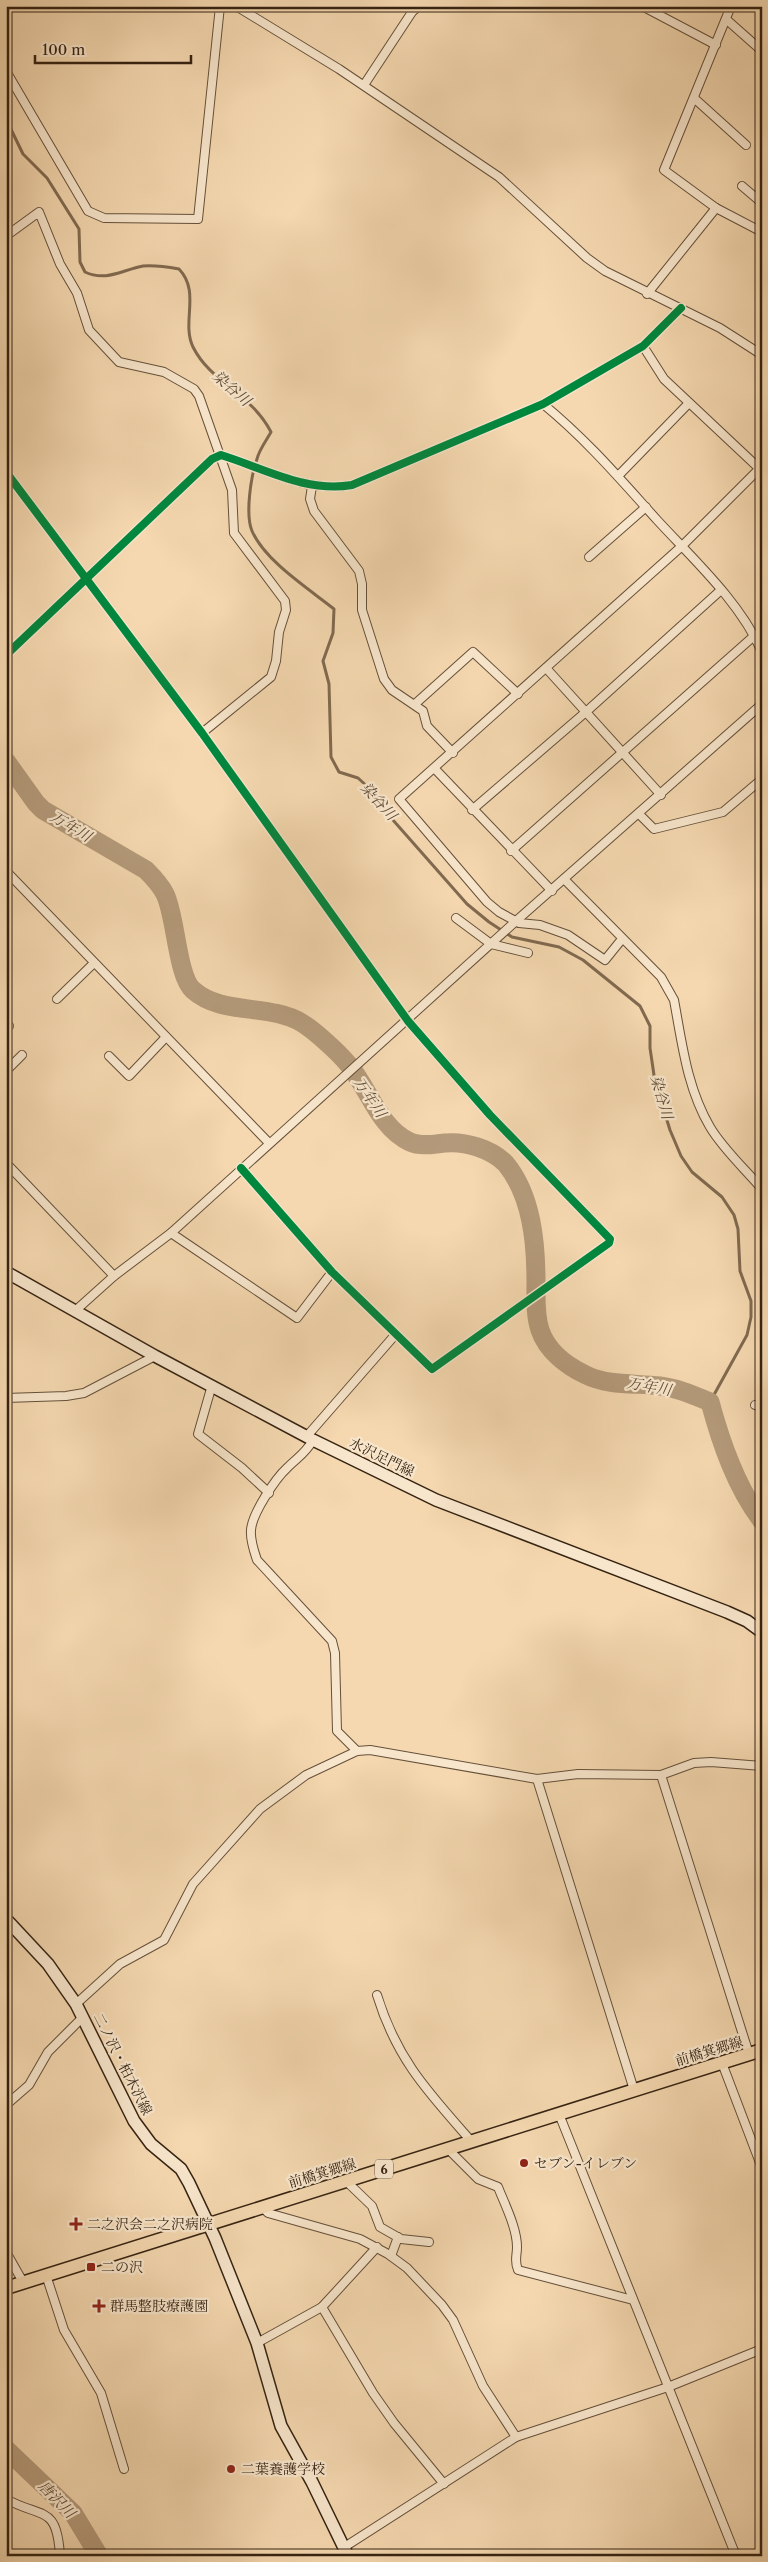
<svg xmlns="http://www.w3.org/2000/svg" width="768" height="2562" viewBox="0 0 768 2562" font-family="'Libre Caslon Text','Noto Serif JP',serif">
<rect width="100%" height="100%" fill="#f5d8b0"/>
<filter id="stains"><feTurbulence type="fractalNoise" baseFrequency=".004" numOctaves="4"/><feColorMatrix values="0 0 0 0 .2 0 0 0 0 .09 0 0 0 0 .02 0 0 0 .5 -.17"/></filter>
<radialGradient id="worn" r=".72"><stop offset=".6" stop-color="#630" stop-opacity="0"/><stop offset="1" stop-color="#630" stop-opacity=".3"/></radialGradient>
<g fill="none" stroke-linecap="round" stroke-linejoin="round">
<!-- stream -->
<path stroke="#816a50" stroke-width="3" d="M6 119 23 154 47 178 79 229 80 262 85 272C106 282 122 270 143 266 155 265 168 267 179 269 201 292 181 322 193 347 211 383 251 393 271 432 266 441 259 450 257 459 251 476 245 514 252 531 265 561 309 589 334 609L333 633 323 661 329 684 331 757 339 772 358 778 369 788 385 811 467 904 489 922 512 937 559 947 583 960 640 1006 650 1026V1048L655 1082 670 1130 681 1156 692 1172 722 1197 734 1215 738 1229 740 1271 751 1301V1317L747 1335 710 1402"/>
<!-- river -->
<g stroke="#b49a7a" stroke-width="19">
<path d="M6 761 36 803 43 810 146 870C153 877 160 884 165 894 176 916 177 976 193 990 222 1016 269 1003 302 1023 315 1031 338 1052 348 1064 369 1088 379 1128 410 1142 421 1147 434 1144 445 1143 465 1141 492 1149 506 1164 532 1196 536 1243 536 1282 536 1298 535 1315 540 1330 547 1351 567 1366 586 1375 608 1386 636 1383 660 1386 677 1388 693 1395 710 1402 721 1443 736 1487 762 1521"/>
<path d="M6 2449 73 2513 99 2556"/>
</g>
<!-- street casing -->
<g stroke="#65503a" stroke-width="10">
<g id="street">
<path d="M236 6 339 69 499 177 587 258 605 271 720 328 762 355"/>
<path d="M642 6 716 45"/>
<path d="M731 6 664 170 716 208 762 232"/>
<path d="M727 20 762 51"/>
<path d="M6 71 88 211 104 218 198 219 220 6"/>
<path d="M364 85 412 12 419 6"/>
<path d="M694 98 746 145"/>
<path d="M742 186 762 203"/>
<path d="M6 236 39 212 60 264 77 293 89 330 119 362 164 372 194 389 199 396 232 490 234 533 285 601 286 610 279 632 276 661 271 677 202 733"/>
<path d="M647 294 716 208"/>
<path d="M643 346 664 379 762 471"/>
<path d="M543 404C587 440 620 479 658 521 695 561 740 602 762 652"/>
<path d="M6 472 202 733 408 1021 490 1115 610 1239 609 1243 432 1369 332 1272 241 1168"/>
<path d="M619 475 689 403"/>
<path d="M312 486 310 499 314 511 359 571 362 584V610L384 679 392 690 423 711 427 726 453 753"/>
<path d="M589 557 646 507"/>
<path d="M6 655 212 459 221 455C263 468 306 493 352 485L543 404 643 346 681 308"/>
<path d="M546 668 661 795"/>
<path d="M415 704 473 652 518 694"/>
<path d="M435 769 552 891"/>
<path d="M472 810 587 711 721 590"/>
<path d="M639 814 654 829 723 812 762 779"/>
<path d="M511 851 754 636"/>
<path d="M6 871 269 1143"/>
<path d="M564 879 661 977 674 1000C682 1043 687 1088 710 1127 723 1149 745 1169 762 1189"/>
<path d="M456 918 491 944 528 953"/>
<path d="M622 939 605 960 568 935 540 925 519 923 499 912 487 902 399 799 682 546 759 469"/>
<path d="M57 999 94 963"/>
<path d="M6 1029 9 1026"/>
<path d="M109 1056 129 1076 166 1037"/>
<path d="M6 1071 22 1055"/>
<path d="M6 1163 114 1276"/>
<path d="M171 1233 297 1318 332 1272"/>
<path d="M75 1311 114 1276 171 1233 516 921 762 704"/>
<path d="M212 1385 198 1434 242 1468 269 1493"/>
<path d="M6 1398 66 1396 84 1393 155 1356"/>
<path d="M755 1405 762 1407"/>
<path d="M307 1436 395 1335"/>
<path d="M313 1440C305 1454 298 1457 287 1468 275 1479 252 1514 251 1530 250 1540 254 1551 257 1560L332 1641 335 1653 337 1731 357 1751"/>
<path d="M661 1775 749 2054"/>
<path d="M537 1779 634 2090"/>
<path d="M377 1995C397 2060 428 2092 472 2142"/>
<path d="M76 2004 120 1964 164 1940 193 1884 260 1809 306 1775 357 1751 370 1750 537 1779 578 1774 661 1775 694 1763 711 1762 762 1766"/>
<path d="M722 2063 762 2168"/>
<path d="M6 2105 29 2085 48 2052 82 2018"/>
<path d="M559 2114 736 2556"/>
<path d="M448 2149 478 2179 498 2187C505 2205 517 2228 517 2247 517 2256 514 2261 518 2270L633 2300"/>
<path d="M346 2181 372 2206 380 2227 401 2239 429 2242"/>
<path d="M262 2207 268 2213 360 2239 388 2254 407 2268 442 2305 453 2320 483 2386 516 2437"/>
<path d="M6 2252 23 2282"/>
<path d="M391 2256 398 2237"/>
<path d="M46 2275 64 2330 101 2393 124 2469"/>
<path d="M322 2307 373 2393 394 2423 444 2484"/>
<path d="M257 2343 322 2307 377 2247"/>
<path d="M6 2499C42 2519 57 2504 60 2556"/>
<path d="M343 2548 516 2437 668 2387 762 2349"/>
</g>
</g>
<!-- secondary casing -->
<g stroke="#352312" stroke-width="14">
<g id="secondary">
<path d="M6 1272 155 1356 313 1440 436 1500 727 1612 747 1621 762 1632"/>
<path d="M6 1919 48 1964 76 2004 134 2121 151 2144 181 2169 189 2183 215 2238 257 2343 281 2426 312 2482 348 2556"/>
</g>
</g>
<!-- primary casing -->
<g stroke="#352312" stroke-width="15">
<path id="primary" d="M6 2288 762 2050"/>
</g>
<!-- street -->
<use href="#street" stroke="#f8e6cc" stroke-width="8"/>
<!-- secondary -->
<use href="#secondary" stroke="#f8e6cc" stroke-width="11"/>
<!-- primary -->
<use href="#primary" stroke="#f5d8b0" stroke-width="12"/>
<!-- cycleway casing -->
<g stroke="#f8e6cc" stroke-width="11">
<g id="cycleway">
<path d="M6 472 202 733 408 1021 490 1115 610 1239 609 1243 432 1369 332 1272 241 1168"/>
<path d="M6 655 212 459 221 455C263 468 306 493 352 485L543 404 643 346 681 308"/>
</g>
</g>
<!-- cycleway -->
<use href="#cycleway" stroke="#00873e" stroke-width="8"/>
</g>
<!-- markers -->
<g fill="#8f2418" stroke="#f8e6cc" stroke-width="2">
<circle cx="524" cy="2163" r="5"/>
<path d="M73.5 2216.5h5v5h5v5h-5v5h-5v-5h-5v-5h5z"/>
<rect x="86" y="2262" width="10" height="10" rx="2.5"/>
<path d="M96.5 2298.5h5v5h5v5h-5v5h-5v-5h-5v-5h5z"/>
<circle cx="231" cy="2469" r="5"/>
</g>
<g text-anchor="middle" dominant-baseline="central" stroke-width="4.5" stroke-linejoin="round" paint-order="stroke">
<!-- shield labels -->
<rect fill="#f8e6cc" stroke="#705e4a" stroke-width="1" x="375" y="2159.5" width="18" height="19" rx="4"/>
<g font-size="12" font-weight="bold" fill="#352312">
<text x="384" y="2169">6</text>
</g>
<!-- street labels -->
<g font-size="14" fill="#352312" stroke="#f8e6cc">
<text transform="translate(382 1457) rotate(26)">水沢足門線</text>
<text transform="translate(709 2051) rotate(-17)">前橋箕郷線</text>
<text transform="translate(123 2064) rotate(63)">二ノ沢・柏木沢線</text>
<text transform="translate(322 2173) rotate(-17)">前橋箕郷線</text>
</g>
<!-- poi labels -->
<g font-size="14" fill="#352312" stroke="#f8e6cc" text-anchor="start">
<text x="534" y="2163">セブン-イレブン</text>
<text x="87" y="2224">二之沢会二之沢病院</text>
<text x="101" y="2267">二の沢</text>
<text x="110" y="2306">群馬整肢療護園</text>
<text x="241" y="2469">二葉養護学校</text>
</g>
<!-- water labels -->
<g font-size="15" font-style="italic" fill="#614d36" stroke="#f8e6cc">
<text transform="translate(232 388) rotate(41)">染谷川</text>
<text transform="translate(379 801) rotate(48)">染谷川</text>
<text transform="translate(71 826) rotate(31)">万年川</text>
<text transform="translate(370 1097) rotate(56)">万年川</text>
<text transform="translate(662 1097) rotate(74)">染谷川</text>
<text transform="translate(649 1386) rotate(10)">万年川</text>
<text transform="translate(57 2499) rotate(46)">唐沢川</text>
</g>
</g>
<!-- margin -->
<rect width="768" height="2562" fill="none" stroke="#f5d8b0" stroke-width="25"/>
<rect x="8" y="8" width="753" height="2547" fill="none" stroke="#352312" stroke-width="2.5"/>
<rect x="12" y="12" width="743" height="2537" fill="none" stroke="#352312"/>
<!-- scale -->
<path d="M35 55v8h156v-8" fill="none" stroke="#352312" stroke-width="2.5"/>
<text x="42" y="55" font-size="15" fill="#352312" stroke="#f8e6cc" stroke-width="4" paint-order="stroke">100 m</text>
<rect width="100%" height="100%" filter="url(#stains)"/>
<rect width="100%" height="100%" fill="url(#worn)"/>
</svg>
